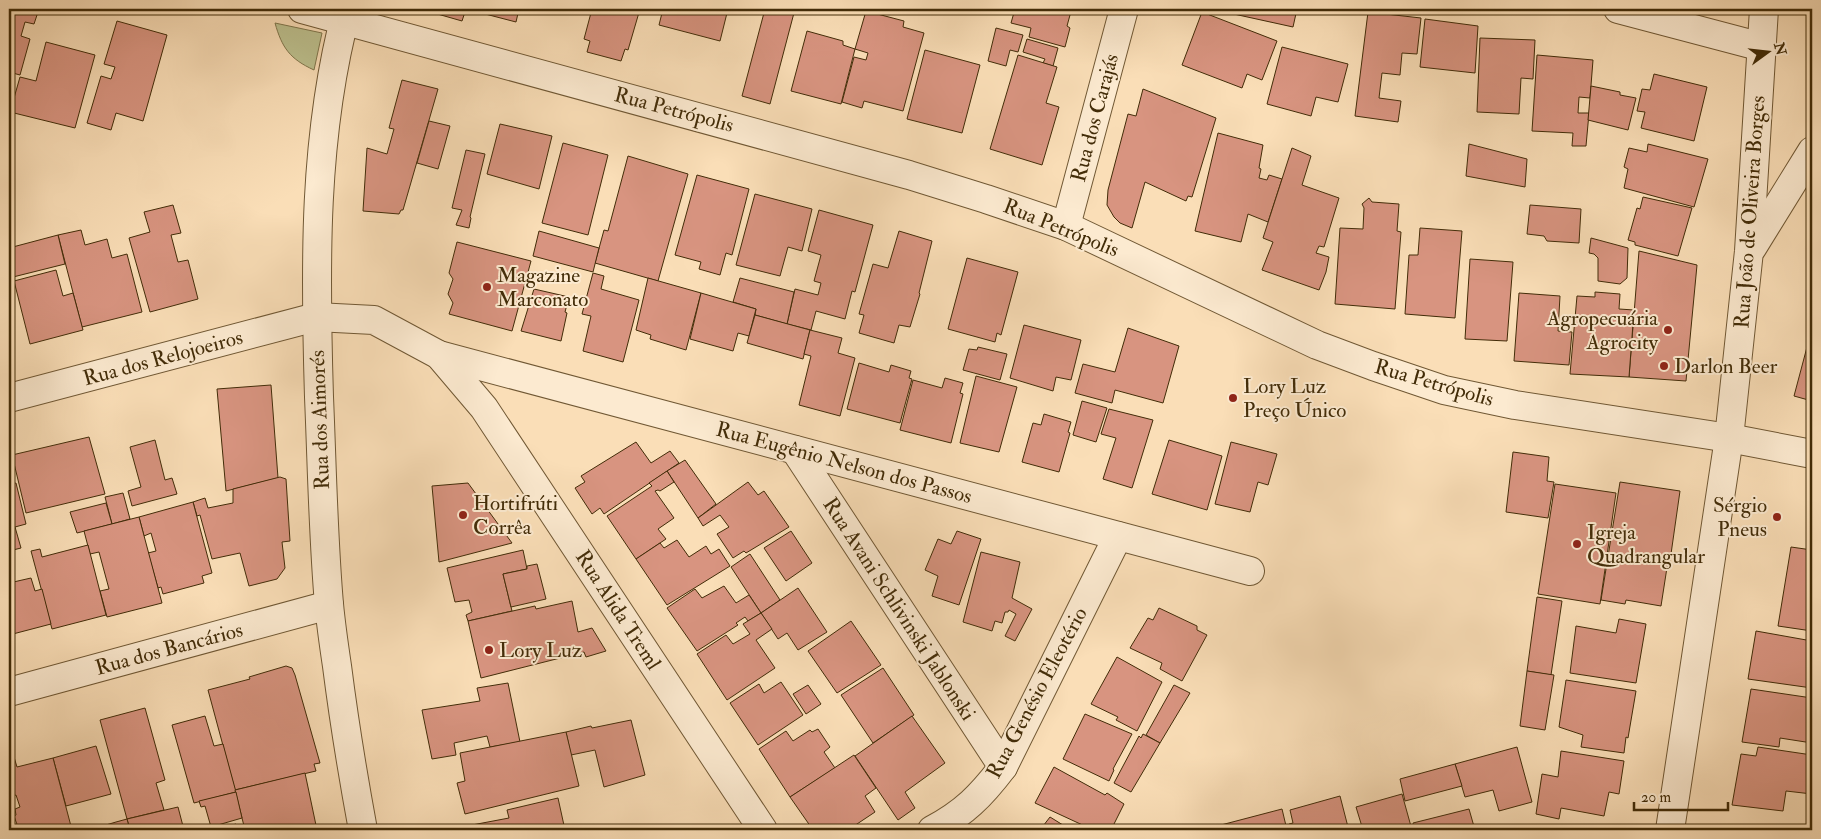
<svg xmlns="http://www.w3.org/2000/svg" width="1821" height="839" viewBox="0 0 1821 839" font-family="'IM FELL Double Pica',serif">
<rect width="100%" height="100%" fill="#fadeb7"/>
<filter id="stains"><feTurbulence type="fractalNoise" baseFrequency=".004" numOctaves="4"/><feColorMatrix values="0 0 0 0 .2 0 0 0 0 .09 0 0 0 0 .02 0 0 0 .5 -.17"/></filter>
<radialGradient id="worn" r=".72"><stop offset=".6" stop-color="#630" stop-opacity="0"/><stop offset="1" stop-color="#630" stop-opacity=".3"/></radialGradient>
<!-- green -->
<path fill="#bdc18f" stroke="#80764c" d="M275 23 322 33 314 70C290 59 282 48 275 23Z"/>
<!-- building -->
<g fill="#d89480" stroke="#422c08">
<path d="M9 9H39L34 24 25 22 21 36 30 39 20 75 9 72Z"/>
<path d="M420 9H466L462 21Z"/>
<path d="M466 9H519L516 22Z"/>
<path d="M592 9H640L628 50 625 49 621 61 587 52 590 41 584 39Z"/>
<path d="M663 9H728L720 41 659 25Z"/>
<path d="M765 9H795L770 104 742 96Z"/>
<path d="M1015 9H1068V12L1070 15 1067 26 1070 28 1065 47 1029 37 1031 28 1011 23Z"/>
<path d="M1211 9H1297L1293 27Z"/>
<path d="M866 11 904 21 903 27 924 33 903 111 864 101 862 108 842 102 854 57 866 60 868 53 855 49Z"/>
<path d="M1202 12 1277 41 1262 80 1247 74 1242 88 1182 65Z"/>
<path d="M1368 12 1421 18 1417 54 1402 53 1400 75 1382 73 1379 98 1401 101 1398 122 1355 116Z"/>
<path d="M1425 19 1478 26 1475 73 1420 67Z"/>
<path d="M117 21 167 35 143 121 116 113 111 130 87 123 101 76 111 79 115 67 104 64Z"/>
<path d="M996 28 1023 35 1018 52 1010 50 1006 66 988 61Z"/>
<path d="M807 31 843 41V45L855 49 841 104 791 91Z"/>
<path d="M1480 38 1535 40 1533 79 1521 78 1519 114 1477 112Z"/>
<path d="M1027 39 1058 48 1053 66 1043 63 1045 59 1023 52Z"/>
<path d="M46 42 95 55 75 128 10 112 20 77 36 81Z"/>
<path d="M1282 47 1348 64 1338 102 1316 97 1311 116 1267 104Z"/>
<path d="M925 50 980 65 962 133 907 119Z"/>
<path d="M1018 55 1057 67 1046 103 1059 107 1042 165 990 149Z"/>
<path d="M1537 55 1593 60 1590 98 1579 97 1578 113H1589L1586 146H1572L1573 133 1532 131Z"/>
<path d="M1654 74 1707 87 1694 141 1641 128 1645 112 1637 111 1642 89 1650 90Z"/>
<path d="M402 80 438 89 403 210H401L399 214 363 211 367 148 387 154 394 129 389 128Z"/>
<path d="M1591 86 1620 92V95L1636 98 1628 130 1588 120Z"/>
<path d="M1143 89 1216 118 1192 197 1188 196 1186 201 1145 182 1132 228 1120 223 1114 217 1107 205 1108 190 1128 114 1136 116Z"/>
<path d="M429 121 450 126 438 169 417 163Z"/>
<path d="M500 124 552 136 539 189 487 174Z"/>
<path d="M1218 133 1263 145 1259 168 1261 169 1259 178 1267 180 1269 175 1282 179 1268 222 1248 214 1241 242 1195 231Z"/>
<path d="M563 143 608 155 588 235 542 223Z"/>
<path d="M1469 144 1527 159 1525 187 1466 176Z"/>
<path d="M1648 144 1708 159 1694 207 1624 188 1628 169 1624 167 1629 148 1647 152Z"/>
<path d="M1292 148 1311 156 1302 185 1339 198 1324 247 1319 246 1316 253 1329 257 1326 272 1319 290 1262 270 1273 242 1263 238Z"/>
<path d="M466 150 485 154 470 217 471 218 469 228 456 225 462 210 452 208Z"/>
<path d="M628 156 688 174 658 281 595 263 604 230 608 231Z"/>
<path d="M697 175 749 189 732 255 726 253 720 275 699 269 701 262 675 255Z"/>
<path d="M755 194 812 209 802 251 788 247 780 276 736 265Z"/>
<path d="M1643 197 1692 208 1678 256 1635 245V242L1628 240 1637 208 1640 209Z"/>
<path d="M1369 198 1372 202 1399 204 1397 231 1401 232 1395 309 1335 304 1340 228 1363 229 1364 208 1362 204Z"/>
<path d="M173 205 181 233 171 235 178 262 188 260 198 299 150 312 129 238 150 232 144 212Z"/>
<path d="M1530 205 1581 209 1579 243 1547 241 1544 236 1527 234Z"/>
<path d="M819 210 873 225 855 292 852 291 845 319 816 311 811 330 787 324 795 289 818 295 821 283 814 281 821 255 808 251Z"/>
<path d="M1420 228 1462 231 1455 318 1405 314 1409 255H1418Z"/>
<path d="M81 230 85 245 107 239 112 258 127 254 142 312 82 327 58 235Z"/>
<path d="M539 231 599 248 593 272 533 256Z"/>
<path d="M899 231 932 241 919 293 920 294 910 327 899 325 894 343 859 333 864 315 859 314 873 264 888 268Z"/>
<path d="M58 235 65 264 9 278V248Z"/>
<path d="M1591 238 1628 248 1627 278 1620 284 1598 281V258L1594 254 1589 253Z"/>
<path d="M457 242 531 261 512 331 449 314 453 303 448 294 453 279 449 273Z"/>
<path d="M1639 251 1697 265 1686 381 1629 377Z"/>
<path d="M967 258 1018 272 1001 335 997 333 995 342 948 329Z"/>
<path d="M1470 259 1513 262 1507 341 1465 339Z"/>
<path d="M56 270 63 296 73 293 83 330 30 344 14 281Z"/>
<path d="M593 273 604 276 601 289 639 300 623 362 583 351 591 316 582 314Z"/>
<path d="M648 278 701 293 686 350 650 339 651 335 636 330Z"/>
<path d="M740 278 794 292 787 324 755 315 756 309 733 302Z"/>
<path d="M534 289 569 297 565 312 567 313 561 341 521 331Z"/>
<path d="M1595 292 1620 294 1619 309 1634 310 1629 377 1570 374 1577 296 1595 297Z"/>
<path d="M701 293 756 309 749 336 738 333 733 351 690 339Z"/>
<path d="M1519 293 1560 296 1558 331 1572 332 1569 365 1514 361Z"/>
<path d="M755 315 810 330 803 359 747 343Z"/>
<path d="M1024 325 1081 340 1071 380 1056 377 1053 391 1010 378Z"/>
<path d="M1128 328 1179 346 1163 403 1115 390 1112 403 1075 393 1083 364 1115 372Z"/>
<path d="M810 330 842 338 838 353 855 358 840 416 799 405 811 356 804 354Z"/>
<path d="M1811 332H1812V401L1794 396Z"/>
<path d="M978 347 1007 354 1000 380 963 370 969 349 977 350Z"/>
<path d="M859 363 889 372 891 365 911 371 909 378 912 379 900 423 847 409Z"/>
<path d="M976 376 1017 387 999 452 960 443Z"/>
<path d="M945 378 963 383 960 393 963 394 951 443 900 430 913 380 942 388Z"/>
<path d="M271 385 278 478 226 491 217 389Z"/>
<path d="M1082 401 1107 408 1096 442 1073 435Z"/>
<path d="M1109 409 1153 420 1132 488 1103 479 1116 438 1101 434Z"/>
<path d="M1044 414 1071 422 1068 432 1070 433 1059 472 1022 462 1033 423 1041 425Z"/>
<path d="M89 437 105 494 26 513 12 455Z"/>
<path d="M155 440 165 480 172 478 177 494 132 506 128 491 141 487 130 447Z"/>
<path d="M1169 440 1222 456 1207 510 1152 494Z"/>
<path d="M636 442 651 463 670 451 679 463 604 514 600 508 592 514 575 488 585 482 581 476Z"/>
<path d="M1231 442 1277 454 1268 485 1258 482 1250 512 1215 504Z"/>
<path d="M1513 452 1549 457 1547 481 1554 482 1548 518 1506 512Z"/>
<path d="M685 460 716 504 698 518 667 471Z"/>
<path d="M667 471 674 482 660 491 658 490 655 491 674 518 658 529 666 539 636 559 607 516 652 486 649 483Z"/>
<path d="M280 477 286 479 290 541 282 542 285 568 277 579 249 586 240 553 212 559 200 515 197 516 193 502 205 498 208 508 233 503V489Z"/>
<path d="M748 482 758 495 764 491 789 527 746 553 744 551 733 558 717 534 729 527 720 515 703 526 698 518Z"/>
<path d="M1620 482 1680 491 1670 561H1668L1661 606 1626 600 1625 604 1601 600Z"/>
<path d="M16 483 26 524 15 527 21 548 9 551V484Z"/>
<path d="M468 483 512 543 439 562 432 486Z"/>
<path d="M1555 484 1616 493 1600 604 1538 594Z"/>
<path d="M123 493 130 519 112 524 105 497Z"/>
<path d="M193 502 212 573 202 576 204 583 163 594 161 587 158 588 148 553 156 551 151 533 144 536 139 517Z"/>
<path d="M106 503 112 524 77 533 70 512Z"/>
<path d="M139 517 162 603 107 617 100 591 109 589 99 552 90 554 84 531Z"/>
<path d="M791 531 812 563 786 581 764 548Z"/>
<path d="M957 531 981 539 959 605 932 596 938 576 925 570 938 539 951 544Z"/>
<path d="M677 540 689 557 706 546 711 554 719 549 730 566 667 605 636 559 660 543 664 548Z"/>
<path d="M88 545 106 615 52 629 31 551 40 549 42 557Z"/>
<path d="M1791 547 1812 550V631L1778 626Z"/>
<path d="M523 550 527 569 503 574 512 611 468 621 466 615 472 612 469 600 455 602 447 568Z"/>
<path d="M981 552 1020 562 1012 598 1032 609 1015 641 1005 636 1016 614 1009 610 1008 612H1005L1002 623 995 621 992 631 963 622Z"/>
<path d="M750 554 780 600 761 613 731 567Z"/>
<path d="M537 564 546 599 511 607 503 574 527 569V566Z"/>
<path d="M31 578 35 591 42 589 51 624 9 635V583Z"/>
<path d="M724 586 736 603 749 595 761 613 748 621 745 617 736 623 738 625 697 651 667 608 695 589 702 598Z"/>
<path d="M798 588 827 632 798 650 787 633 778 639 761 613Z"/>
<path d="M1537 597 1562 601 1551 675 1527 671Z"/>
<path d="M572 601 578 632 592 628 606 651 586 657 584 652 481 678 468 621 535 606 536 609Z"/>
<path d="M1159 608 1197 626V630L1207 635 1182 681 1160 669 1162 663 1130 648 1148 618 1153 620Z"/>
<path d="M761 613 772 629 756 640 775 668 727 700 697 654 726 635 733 644 750 634 743 624Z"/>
<path d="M1619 619 1646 624 1636 683 1570 673 1576 626 1616 633Z"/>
<path d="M851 621 881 665 837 693 808 651Z"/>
<path d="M1756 631 1812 641V688L1748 679Z"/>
<path d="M1117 657 1162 682 1137 731 1116 720 1118 717 1091 704Z"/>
<path d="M286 666 292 668 295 675 320 763 314 764 316 771 235 790 208 690 250 679 249 677Z"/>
<path d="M883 668 914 715 873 743 841 695Z"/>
<path d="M1527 671 1554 675 1545 730 1520 726Z"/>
<path d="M1566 680 1636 691 1628 738 1626 737 1624 753 1581 747 1583 735 1559 727Z"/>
<path d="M781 682 803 715 758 745 730 703 759 684 764 693Z"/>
<path d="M508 683 520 742 490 747 487 736 454 743 456 755 432 759 422 710 480 701 477 688Z"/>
<path d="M808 685 821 704 806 714 793 694Z"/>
<path d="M1174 685 1190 693 1160 743 1146 735Z"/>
<path d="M1751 689 1812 698V743L1780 738 1779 747 1742 742Z"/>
<path d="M145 708 165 780 156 783 164 810 127 819 100 720Z"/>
<path d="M1085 714 1132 734 1113 769 1114 770 1109 781 1063 759Z"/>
<path d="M205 716 214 746 223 744 236 792 194 803 172 725Z"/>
<path d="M912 716 945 763 905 792 915 808 898 820 855 756Z"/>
<path d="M631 720 645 775 604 787 595 750 571 755 566 732 591 726 592 728Z"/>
<path d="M818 729 830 747 824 752 835 768 790 797 759 749 786 731 793 741 810 730 812 732Z"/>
<path d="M566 732 579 786 465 814 457 783 465 781 460 753Z"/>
<path d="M1143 734 1160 743 1131 792 1114 783 1139 736 1141 738Z"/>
<path d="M96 746 111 794 66 806 53 758Z"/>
<path d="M1517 747 1532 802 1499 811 1493 790 1465 797 1455 764Z"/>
<path d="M1758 747 1812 755V794L1786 791 1783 811 1732 805 1741 754 1756 756Z"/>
<path d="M1561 751 1624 761 1619 794 1609 792 1604 816 1561 808 1559 819 1536 814 1542 774 1558 777Z"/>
<path d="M854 755 876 788 865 796 875 812 848 830H813L790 797Z"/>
<path d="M14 757 17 767 53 758 72 830H19L14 816 16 815 15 809 20 807 16 795 9 797V759Z"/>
<path d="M1455 764 1462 786 1405 801 1400 779Z"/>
<path d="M1054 767 1105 795 1107 793 1124 804 1111 830H1088L1089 828 1035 803Z"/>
<path d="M305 773 317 830H245L235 790Z"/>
<path d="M236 792 242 818 211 827 205 806 201 807 199 801Z"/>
<path d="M1402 794 1412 830H1363L1356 807Z"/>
<path d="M1340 796 1348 827 1337 830H1326L1325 828 1316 830H1291L1289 824 1293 823 1290 810Z"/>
<path d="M558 798 565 830H473L472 825 509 818 507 810Z"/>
<path d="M178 807 184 830H130L127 819Z"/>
<path d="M1282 809 1287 830H1222L1221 825Z"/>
<path d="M1469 809 1475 830H1415L1413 823Z"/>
<path d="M1050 817 1071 830H1040Z"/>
<path d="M127 819 130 830H89L116 822Z"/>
<path d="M236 824 238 830H212Z"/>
</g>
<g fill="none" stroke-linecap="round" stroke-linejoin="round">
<!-- minor casing -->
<g stroke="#705834" stroke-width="30">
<g id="minor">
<path d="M302 9 909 175 986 199 1066 226 1317 345 1373 366 1444 390 1515 405 1729 438 1812 454"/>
<path d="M347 9C313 135 315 267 319 397 322 466 323 535 329 604 331 625 334 646 337 666 344 721 353 776 363 830"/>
<path d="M1618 9 1762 47"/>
<path d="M1066 226 1124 9"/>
<path d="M1752 248 1812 151"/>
<path d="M439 355 1250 571"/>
<path d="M9 398 316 317 374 320 439 355 484 408 763 830"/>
<path d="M795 450 1003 767"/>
<path d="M9 692 329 605"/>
<path d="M932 830C964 813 981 796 1003 767L1118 536"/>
<path d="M1670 830 1729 438 1749 251 1764 9"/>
</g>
</g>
<!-- minor -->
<use href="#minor" stroke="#fcead0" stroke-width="28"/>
</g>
<!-- markers -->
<g fill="#8f2418" stroke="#fcead0" stroke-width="2">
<circle cx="487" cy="287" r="5"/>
<circle cx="1668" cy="330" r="5"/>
<circle cx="1664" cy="366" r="5"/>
<circle cx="1233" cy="398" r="5"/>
<circle cx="463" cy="515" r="5"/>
<circle cx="1777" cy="517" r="5"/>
<circle cx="1577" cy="544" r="5"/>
<circle cx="489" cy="650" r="5"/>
</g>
<g text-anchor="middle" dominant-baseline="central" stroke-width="4" stroke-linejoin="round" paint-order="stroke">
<!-- street labels -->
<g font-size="21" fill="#422c08" stroke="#fcead0">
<text transform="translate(674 110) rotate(15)">Rua Petrópolis</text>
<text transform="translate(1095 118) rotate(-75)">Rua dos Carajás</text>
<text transform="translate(1750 212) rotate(-86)">Rua João de Oliveira Borges</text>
<text transform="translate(1061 228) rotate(22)">Rua Petrópolis</text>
<text transform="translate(163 358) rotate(-15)">Rua dos Relojoeiros</text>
<text transform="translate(1434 383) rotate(16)">Rua Petrópolis</text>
<text transform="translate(320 420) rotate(-92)">Rua dos Aimorés</text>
<text transform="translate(844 463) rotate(15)">Rua Eugênio Nelson dos Passos</text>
<text transform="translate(899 609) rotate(57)">Rua Avani Schlivinski Jablonski</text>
<text transform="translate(618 610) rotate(57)">Rua Alida Treml</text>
<text transform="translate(169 649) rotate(-15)">Rua dos Bancários</text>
<text transform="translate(1037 693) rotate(-62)">Rua Genésio Eleotério</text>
</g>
<!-- poi labels -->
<g font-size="21" fill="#422c08" stroke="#fcead0" text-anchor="start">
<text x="497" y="275">Magazine<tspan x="497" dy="24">Marconato</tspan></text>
<text x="1658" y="318" text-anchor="end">Agropecuária<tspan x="1658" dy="24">Agrocity</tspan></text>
<text x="1674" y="366">Darlon Beer</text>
<text x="1243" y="386">Lory Luz<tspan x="1243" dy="24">Preço Único</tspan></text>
<text x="473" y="503">Hortifrúti<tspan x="473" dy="24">Corrêa</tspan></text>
<text x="1767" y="505" text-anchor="end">Sérgio<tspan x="1767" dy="24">Pneus</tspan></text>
<text x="1587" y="532">Igreja<tspan x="1587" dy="24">Quadrangular</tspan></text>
<text x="499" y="650">Lory Luz</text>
</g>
</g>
<!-- margin -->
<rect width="1821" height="839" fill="none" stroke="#fadeb7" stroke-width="30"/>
<rect x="10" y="10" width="1801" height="819" fill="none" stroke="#422c08" stroke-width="2.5"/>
<rect x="15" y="15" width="1791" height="809" fill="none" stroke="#422c08"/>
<!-- north arrow -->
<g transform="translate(1768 52) rotate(75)" stroke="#fcead0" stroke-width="4" paint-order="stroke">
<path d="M0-4L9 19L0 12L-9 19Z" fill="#422c08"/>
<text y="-8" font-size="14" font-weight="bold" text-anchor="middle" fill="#422c08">N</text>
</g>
<!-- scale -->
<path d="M1634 802v8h94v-8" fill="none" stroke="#422c08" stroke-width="2.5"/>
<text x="1641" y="802" font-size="15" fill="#422c08" stroke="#fcead0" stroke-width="4" paint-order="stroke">20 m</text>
<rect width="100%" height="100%" filter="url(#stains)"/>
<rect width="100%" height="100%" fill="url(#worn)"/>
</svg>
